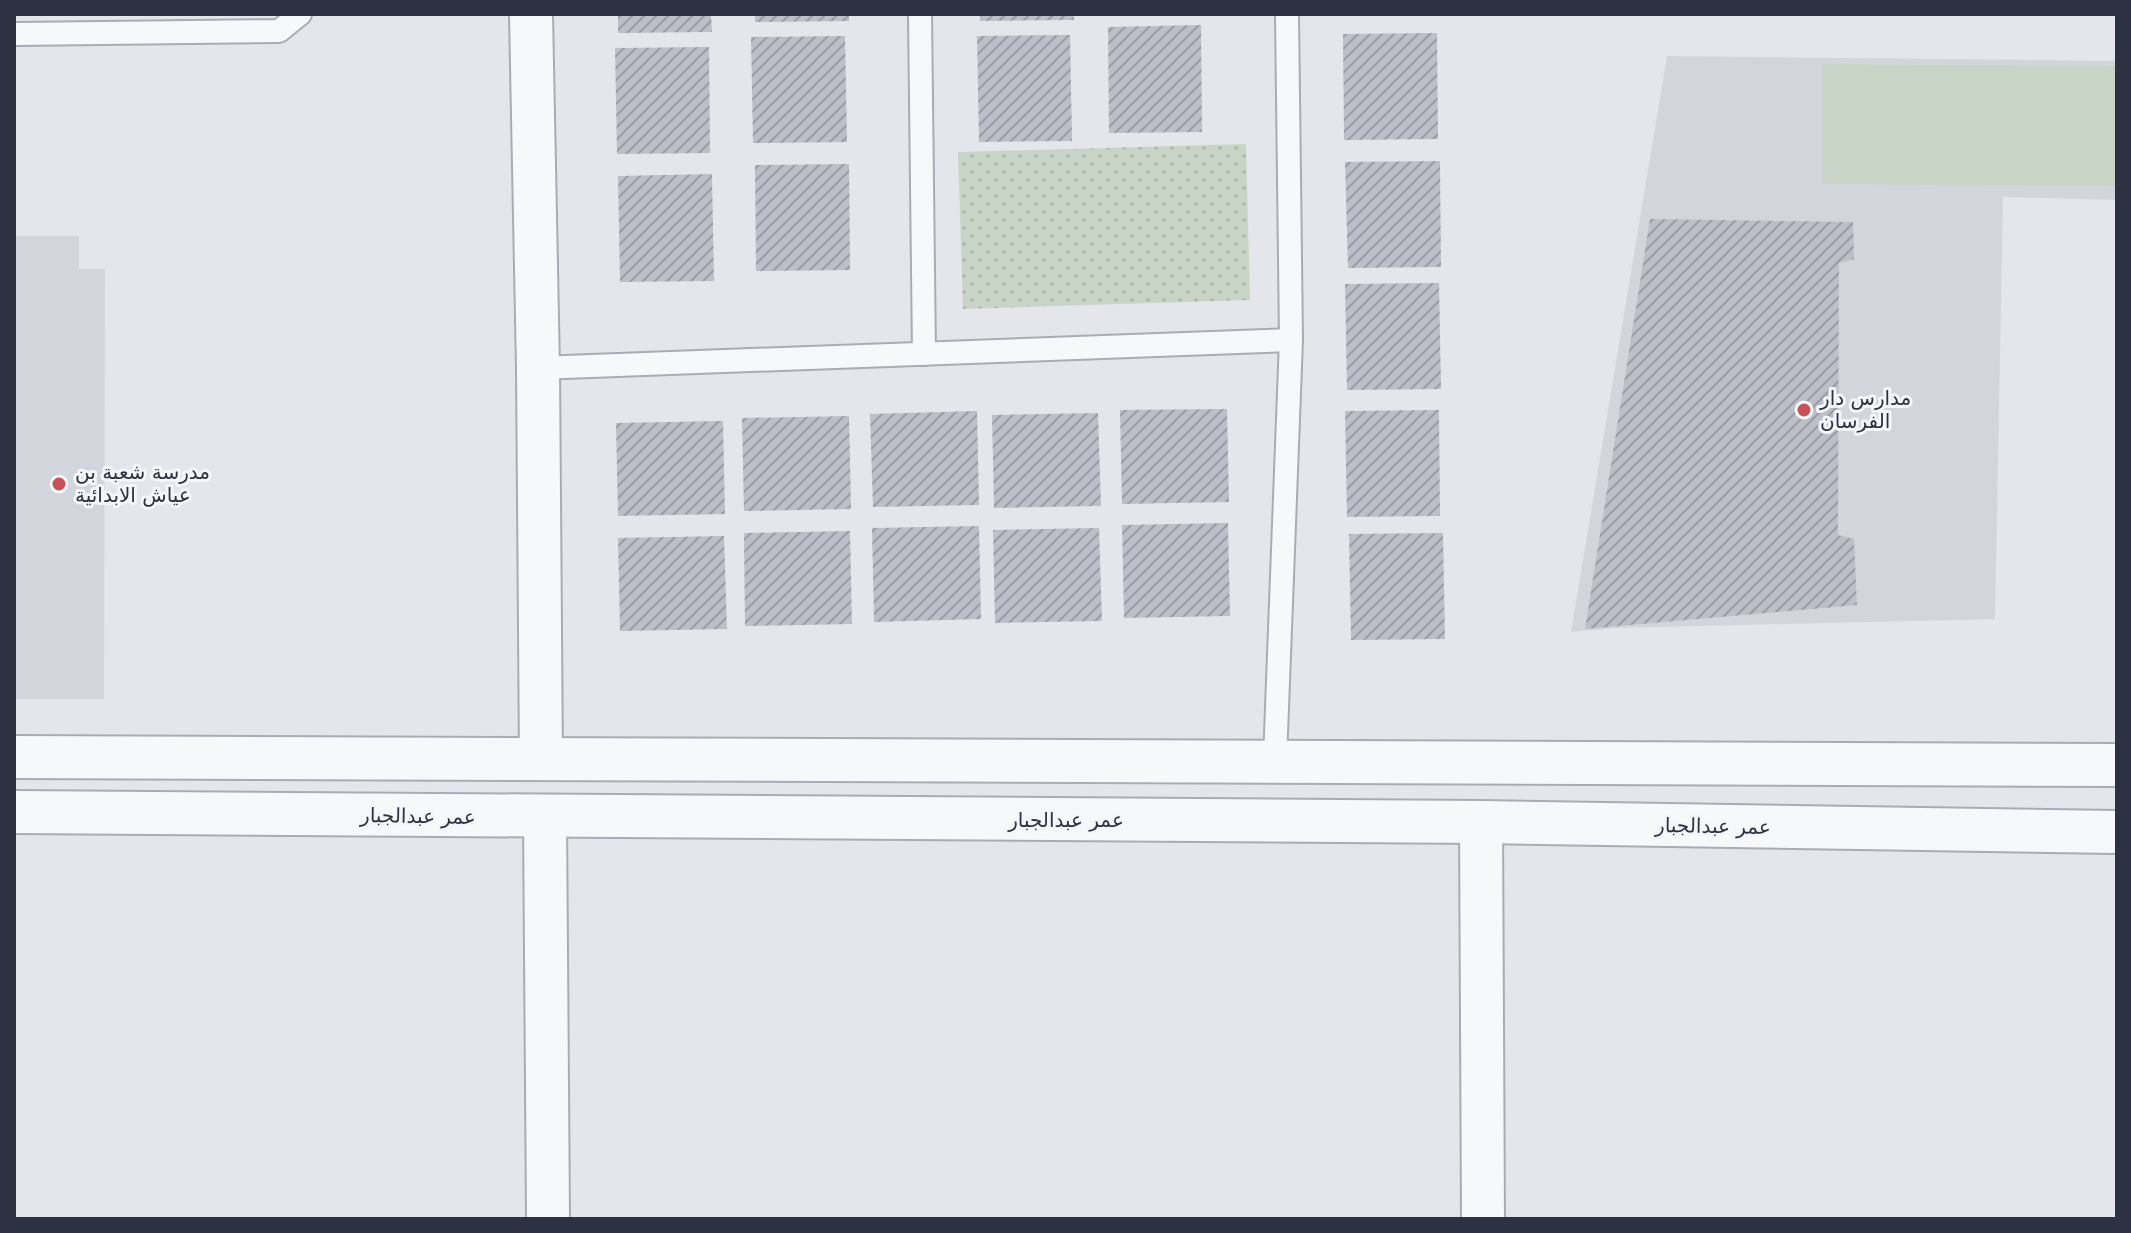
<svg xmlns="http://www.w3.org/2000/svg" width="2131" height="1233" viewBox="0 0 2131 1233" font-family="'DejaVu Sans','Noto Sans Arabic',sans-serif">
<defs>
<pattern id="park-dots" width="8" height="8" patternUnits="userSpaceOnUse" patternTransform="scale(2)"><rect width="8" height="8" fill="#c8d5c6"/><path d="M2 2h.1M6 6h.1" fill="none" stroke="#acb7ab" stroke-width="1.8" stroke-linecap="round"/></pattern>
<pattern id="building-hatch" width="6" height="6" patternUnits="userSpaceOnUse" patternTransform="scale(2)"><rect width="6" height="6" fill="#bcbfc8"/><path d="M-1 1l2-2M0 6l6-6M5 7l2-2" fill="none" stroke="#999ca4"/></pattern>
</defs>
<rect width="100%" height="100%" fill="#e4e6eb"/>
<!-- built -->
<g fill="#d3d5dd">
<path d="M1667 56 2117 61V200L2003 197 1995 619 1617 628 1571 632Z"/>
<path d="M14 236H79V269H105L104 699H14Z"/>
</g>
<!-- park -->
<path fill="url(#park-dots)" d="M1246 144 1250 300 963 309 958 152Z"/>
<!-- pitch -->
<path fill="#c8d5c6" d="M1823 64 2117 66V186L1823 184Z"/>
<!-- building -->
<g fill="url(#building-hatch)">
<path d="M618 14H711L712 32 618 33Z"/>
<path d="M755 14H849V21L755 22Z"/>
<path d="M980 14H1074V20L980 21Z"/>
<path d="M1201 25 1202 132 1109 133 1108 27Z"/>
<path d="M1437 33 1438 139 1344 140 1343 34Z"/>
<path d="M1070 35 1072 141 979 142 977 36Z"/>
<path d="M845 36 847 142 753 143 751 37Z"/>
<path d="M709 47 710 153 617 154 615 48Z"/>
<path d="M1440 161 1441 267 1348 268 1345 162Z"/>
<path d="M849 164 850 270 756 271 755 165Z"/>
<path d="M712 174 714 281 620 282 618 176Z"/>
<path d="M1650 219 1853 222 1854 259 1839 263 1838 535 1854 539 1857 605 1585 629Z"/>
<path d="M1439 283 1441 389 1347 390 1345 284Z"/>
<path d="M1227 409 1229 502 1122 504 1120 410Z"/>
<path d="M1439 410 1440 516 1347 517 1345 411Z"/>
<path d="M977 411 979 505 873 507 870 414Z"/>
<path d="M1098 413 1101 506 994 508 992 415Z"/>
<path d="M849 416 851 509 744 511 742 418Z"/>
<path d="M723 421 725 514 618 516 616 423Z"/>
<path d="M1228 523 1230 616 1124 618 1122 525Z"/>
<path d="M979 526 981 619 874 622 872 528Z"/>
<path d="M1099 528 1102 621 995 623 993 530Z"/>
<path d="M850 531 852 624 745 626 744 533Z"/>
<path d="M1443 533 1445 639 1351 640 1349 534Z"/>
<path d="M724 536 727 629 620 631 618 538Z"/>
</g>
<g fill="none" stroke-linecap="round" stroke-linejoin="round">
<!-- service casing -->
<g stroke="#a9acb5" stroke-width="26">
<g id="service">
<path d="M920 14 924 354"/>
<path d="M14 34 279 31 300 14"/>
<path d="M538 368 1291 340"/>
<path d="M1275 760 1291 340 1287 14"/>
</g>
</g>
<!-- minor casing -->
<g stroke="#a9acb5" stroke-width="46">
<g id="minor">
<path d="M531 14 538 368 541 759"/>
<path d="M14 757 2117 765"/>
<path d="M14 812 1481 822 2117 832"/>
<path d="M545 817 548 1219"/>
<path d="M1481 822 1483 1219"/>
</g>
</g>
<!-- service -->
<use href="#service" stroke="#f7f8fa" stroke-width="22"/>
<!-- minor -->
<use href="#minor" stroke="#f7f8fa" stroke-width="42"/>
</g>
<!-- markers -->
<g fill="#c85257" stroke="#f4f6f9" stroke-width="3">
<circle cx="1804" cy="410" r="8"/>
<circle cx="59" cy="484" r="8"/>
</g>
<g text-anchor="middle" dominant-baseline="central" stroke-width="6" stroke-linejoin="round" paint-order="stroke">
<!-- poi labels -->
<g font-size="20" fill="#2d3243" stroke="#f4f6f9" text-anchor="start">
<text x="1820" y="398">مدارس دار<tspan x="1820" dy="23">الفرسان</tspan></text>
<text x="75" y="472">مدرسة شعبة بن<tspan x="75" dy="23">عياش الابدائية</tspan></text>
</g>
<!-- street labels -->
<g font-size="20" fill="#2d3243" stroke="#f4f6f9">
<text transform="translate(418 816) rotate(1)">عمر عبدالجبار</text>
<text x="1066" y="820">عمر عبدالجبار</text>
<text transform="translate(1713 826) rotate(1)">عمر عبدالجبار</text>
</g>
</g>
<!-- border -->
<rect width="2131" height="1233" fill="none" stroke="#2d3243" stroke-width="32"/>
</svg>
